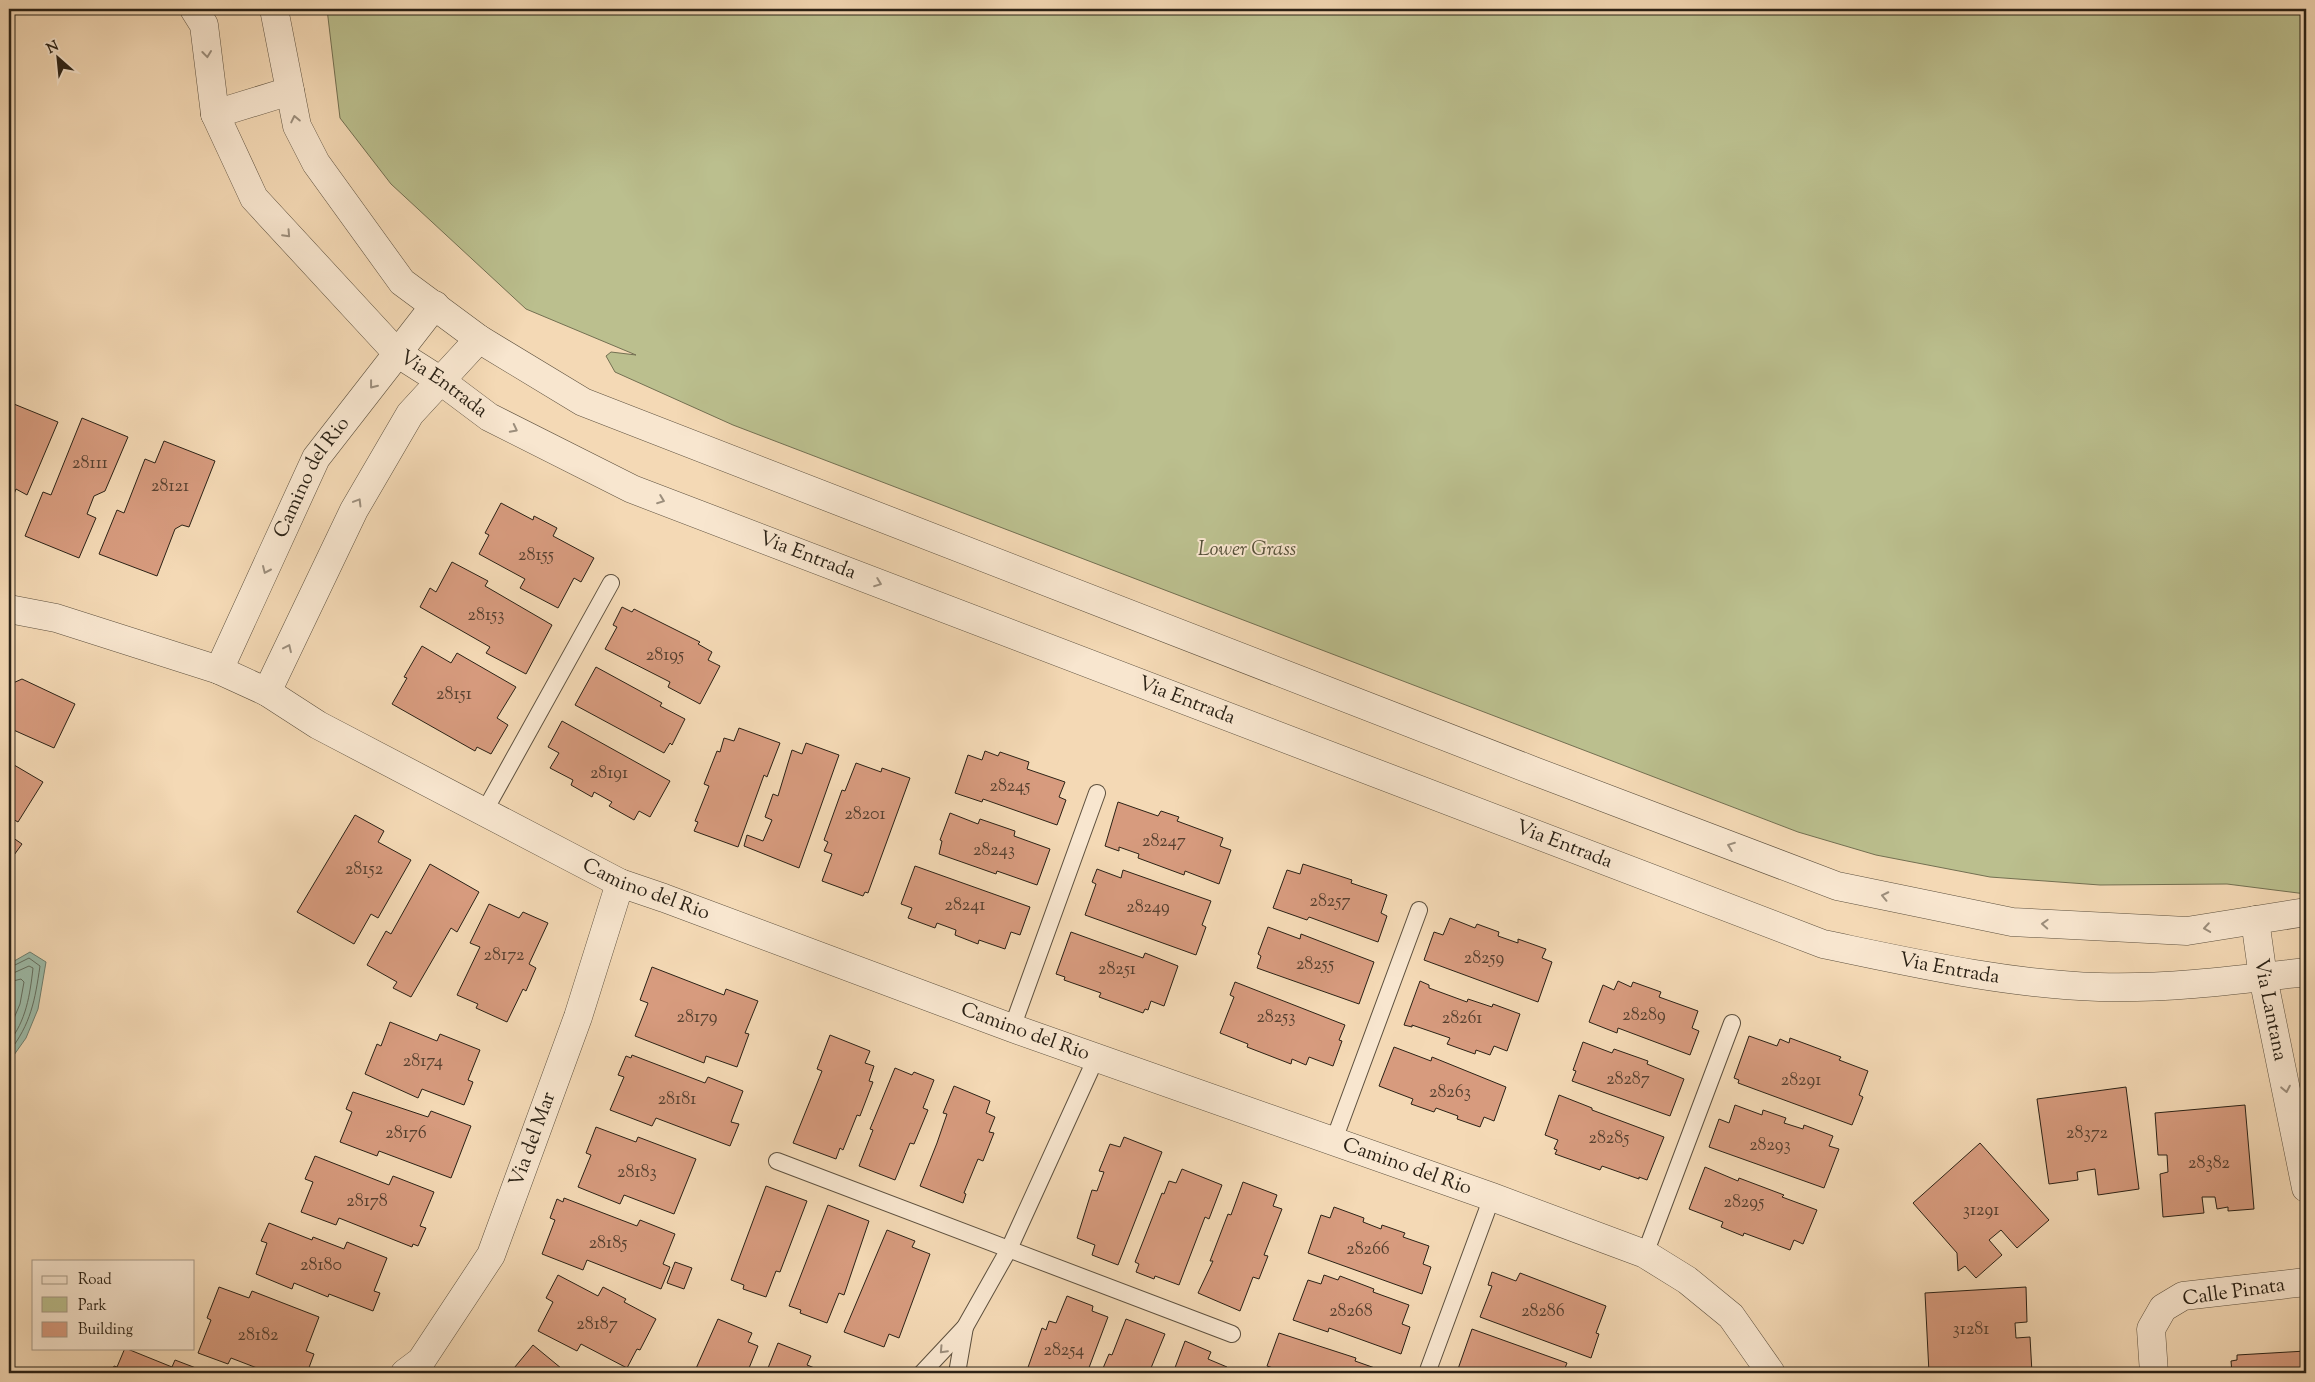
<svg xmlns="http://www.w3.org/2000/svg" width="2315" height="1382" viewBox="0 0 2315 1382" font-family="'Sorts Mill Goudy',serif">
<rect width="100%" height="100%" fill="#f4d9b5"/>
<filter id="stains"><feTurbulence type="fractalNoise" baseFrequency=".004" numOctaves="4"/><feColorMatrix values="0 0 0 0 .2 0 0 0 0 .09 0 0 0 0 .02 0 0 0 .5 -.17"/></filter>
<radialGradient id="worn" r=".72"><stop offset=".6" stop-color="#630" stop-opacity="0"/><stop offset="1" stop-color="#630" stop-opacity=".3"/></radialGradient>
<!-- green -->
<path fill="#bbbf8e" stroke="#737052" d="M327 9H2306V894L2227 884 2100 885 1990 877 1876 855 1798 832 733 425 615 372 606 356 611 352 636 355 526 309 391 184 340 118Z"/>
<!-- water -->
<path fill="#9dbba8" stroke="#6f7e6e" d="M30 952 46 962 38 1009 26 1038 9 1062V964Z"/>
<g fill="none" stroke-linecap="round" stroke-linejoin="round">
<!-- shore -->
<g stroke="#646e5f" stroke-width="1">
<path d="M9 968 29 958 40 966C35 1000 31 1024 9 1052"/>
<path d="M9 975 29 966 33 968C30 995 26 1021 9 1042"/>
<path d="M9 982 21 979 24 982 20 1004 9 1030"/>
</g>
</g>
<!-- building -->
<g fill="#d79b7e" stroke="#2b2216">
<path d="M9 402 58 422 27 495 16 489 9 507Z"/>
<path d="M82 418 128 437 105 491 94 496 87 514 96 518 79 558 25 536 43 492 51 495Z"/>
<path d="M164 441 215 461 189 527 182 525 175 529 157 576 99 554 117 510 124 513 145 459 155 463Z"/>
<path d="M501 503 533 520 534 516 557 528 553 536 594 558 581 582 574 578 558 608 520 588 525 579 479 554 489 535 485 533Z"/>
<path d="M452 562 488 581 485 586 552 625 526 674 486 653 490 647 420 607 430 588 436 592Z"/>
<path d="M622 607 632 612 634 609 700 642 698 644 712 652 708 660 720 666 700 704 668 687 670 682 605 649 617 627 613 625Z"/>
<path d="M422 646 451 663 457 653 516 687 497 718 508 725 491 754 477 747 475 751 392 704 407 678 404 677Z"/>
<path d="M596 667 662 703 660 706 685 719 672 745 670 743 664 753 575 705Z"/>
<path d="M22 679 75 704 54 748 9 728V681L13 683Z"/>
<path d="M562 721 670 781 650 817 639 811 634 820 609 806 612 802 594 792 592 797 571 785 573 780 550 768 559 753 548 747Z"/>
<path d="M739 728 780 743 767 777 764 775 738 847 694 831 698 822 695 821 709 786 704 784 717 751 720 752 724 738 734 741Z"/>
<path d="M806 743 839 755 799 868 744 846 747 835 763 841 772 820 765 817 773 794 778 796 792 750 802 754Z"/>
<path d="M985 751 998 756 1000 752 1029 762 1027 769 1065 782 1059 797 1066 800 1057 825 983 799 982 802 955 793 968 755 982 760Z"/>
<path d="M9 762 43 782 18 822 9 817Z"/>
<path d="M856 763 881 772 882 768 910 778 868 893 865 892 863 896 822 881 832 854 824 851 828 842 824 840 842 790 845 791Z"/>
<path d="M1118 802 1158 816 1161 811 1179 817 1177 821 1223 838 1220 846 1231 850 1219 884 1185 871 1184 875 1138 858 1139 854 1119 847V851L1105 846Z"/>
<path d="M950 813 978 824 980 819 1015 831 1014 836 1050 849 1037 885 997 871 996 874 939 854 942 841 940 840Z"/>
<path d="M355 815 384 831 378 842 411 860 378 918 371 914 354 944 297 912Z"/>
<path d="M9 835 22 844 9 862Z"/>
<path d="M430 864 479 892 457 932 451 928 411 997 393 988 397 982 367 965 386 931 391 934Z"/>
<path d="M1303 864 1352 880 1351 883 1387 895 1381 913 1387 916 1378 942 1309 917 1307 920 1273 908 1287 870 1300 874Z"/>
<path d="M915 866 1030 907 1020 935 1011 932 1005 949 979 940 978 944 955 935 956 930 937 923 935 928 908 918 912 908 901 904Z"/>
<path d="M1097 869 1121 878 1123 870 1211 901 1202 925 1206 927 1196 955 1085 915 1096 884 1092 882Z"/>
<path d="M489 904 519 918 523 912 548 923 529 964 536 968 526 991 523 989 507 1022 476 1008 478 1004 457 995 480 947 470 943Z"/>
<path d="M1450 918 1475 928 1477 924 1499 932 1498 936 1518 943V939L1546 949 1542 958 1552 962 1538 1002 1424 960 1434 932 1443 935Z"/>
<path d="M1268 927 1300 939 1301 934 1374 962 1359 1004 1257 968 1261 956 1258 954Z"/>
<path d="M1071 932 1143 958 1145 953 1178 966 1164 1006 1151 1001 1148 1010 1145 1009 1143 1013 1099 997 1101 993 1064 980 1065 977 1056 974Z"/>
<path d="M652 967 724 995 726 989 758 1001 745 1033 749 1034 737 1067 706 1056 704 1063 635 1036 648 1003 640 1000Z"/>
<path d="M1420 981 1429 985V988L1467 1002 1468 999 1492 1007 1493 1004 1520 1014 1507 1051 1494 1046 1490 1055 1476 1050 1475 1054 1447 1044 1450 1038 1412 1025V1027L1404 1025Z"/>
<path d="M1618 981 1631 987 1633 982 1661 992 1659 997 1698 1011 1692 1028 1699 1031 1690 1055 1618 1028 1617 1033 1589 1022 1603 985 1614 990Z"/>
<path d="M1235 982 1345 1025 1339 1040 1342 1041 1333 1066 1309 1057 1306 1065 1292 1059 1291 1064 1247 1047 1248 1044 1220 1033 1234 997 1230 995Z"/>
<path d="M390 1022 437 1041 440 1034 480 1050 468 1080 473 1082 464 1105 422 1089 418 1098 365 1074 377 1044 381 1046Z"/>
<path d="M830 1035 870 1051 865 1063 874 1066 869 1081 873 1082 860 1116 857 1115 843 1150 840 1148 836 1159 793 1143 822 1071 817 1069Z"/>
<path d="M1749 1036 1777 1046 1780 1039 1789 1043 1790 1038 1841 1057 1839 1060 1868 1071 1859 1095 1863 1097 1852 1125 1738 1083 1739 1080 1734 1078Z"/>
<path d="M1583 1042 1612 1053 1614 1049 1648 1061 1647 1064 1684 1079 1670 1116 1572 1081 1576 1071 1573 1070Z"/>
<path d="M1394 1047 1431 1061 1432 1057 1506 1087 1494 1121 1484 1117 1480 1127 1457 1119 1458 1116 1436 1108 1434 1112 1411 1104 1413 1099 1379 1086Z"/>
<path d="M632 1055 705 1083 708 1077 743 1091 731 1122 739 1124 730 1146 656 1118 652 1126 610 1110 624 1077 618 1075 626 1056 631 1058Z"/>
<path d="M895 1068 912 1075 914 1072 934 1080 923 1108 928 1110 914 1144 910 1143 895 1180 859 1166 873 1130 870 1129Z"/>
<path d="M954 1086 990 1101 986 1113 995 1117 989 1132 994 1133 983 1161 978 1159 964 1193 966 1194 963 1203 920 1186 937 1143 947 1114 943 1113Z"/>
<path d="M2126 1087 2139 1189 2098 1195 2095 1169 2077 1172 2078 1180 2049 1184 2037 1099Z"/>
<path d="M353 1092 428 1117 431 1111 471 1126 451 1178 379 1151 377 1156 340 1142 352 1112 346 1109Z"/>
<path d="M1559 1095 1592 1108V1110L1664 1137 1647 1180 1639 1177V1179L1602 1166 1600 1170 1555 1154 1557 1150 1554 1149 1558 1140 1545 1135Z"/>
<path d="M1735 1105 1762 1115 1763 1110 1786 1118 1784 1123 1803 1129 1804 1125 1833 1136 1829 1146 1839 1149 1824 1188 1709 1147 1719 1119 1729 1123Z"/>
<path d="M2245 1105 2254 1209 2228 1211V1207L2217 1209 2215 1197H2202L2204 1213 2163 1217 2160 1174 2168 1172 2167 1155H2158L2155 1113Z"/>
<path d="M596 1127 636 1142 638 1137 696 1159 674 1214 624 1195 620 1204 578 1187 591 1155 586 1153Z"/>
<path d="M1124 1137 1162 1152 1118 1265 1092 1255 1095 1245 1077 1238 1092 1190 1097 1191 1104 1172 1099 1171 1110 1144 1120 1147Z"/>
<path d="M1980 1143 2049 1220 2017 1248 2001 1230 1989 1240 2002 1255 1976 1278 1965 1266 1958 1271 1957 1253 1913 1203Z"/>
<path d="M315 1156 389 1185 393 1176 434 1192 420 1226 426 1228 418 1246 413 1244 412 1247 339 1218 336 1225 301 1212 313 1182 305 1179Z"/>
<path d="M1705 1167 1738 1181 1739 1178 1784 1195 1782 1197 1817 1210 1803 1244 1794 1240 1790 1250 1744 1233 1743 1236 1721 1227 1723 1222 1689 1209Z"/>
<path d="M1182 1169 1222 1185 1209 1219 1205 1217 1179 1285 1155 1276 1154 1279 1136 1272 1139 1264 1135 1262 1162 1193 1164 1194 1169 1181 1176 1183Z"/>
<path d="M1243 1182 1277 1195 1273 1206 1282 1209 1264 1255 1268 1256 1259 1279 1253 1277 1240 1311 1198 1293 1213 1261H1210L1228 1214 1231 1215Z"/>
<path d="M766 1186 807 1201 780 1272 776 1271 766 1297 743 1289 744 1285 731 1280Z"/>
<path d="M564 1198 637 1226 640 1220 675 1234 663 1264 670 1267 661 1289 587 1260 583 1270 542 1254 555 1220 550 1218 557 1199 563 1202Z"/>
<path d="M828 1205 869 1221 844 1295 839 1293 827 1323 800 1313 801 1310 789 1306Z"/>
<path d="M1334 1207 1364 1218 1363 1222 1381 1229 1382 1225 1405 1233 1403 1237 1429 1246 1423 1264 1431 1267 1422 1294 1308 1253 1321 1215 1330 1218Z"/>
<path d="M269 1223 312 1240 313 1237 344 1249 347 1242 387 1258 374 1291 380 1293 373 1311 329 1294 328 1297 294 1283 292 1289 256 1274 267 1243 261 1241Z"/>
<path d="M887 1230 915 1241 912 1247 930 1254 899 1338 889 1334 884 1347 844 1332Z"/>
<path d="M675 1262 692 1268 684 1289 667 1283Z"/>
<path d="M1492 1272 1516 1281 1520 1273 1606 1306 1596 1333 1599 1334 1591 1358 1480 1317 1492 1286 1488 1285Z"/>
<path d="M558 1275 598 1296 603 1287 626 1299 624 1302 656 1319 640 1350 637 1349 627 1368 581 1344 577 1351 538 1331 553 1302 546 1298Z"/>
<path d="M1324 1275 1338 1280 1340 1276 1374 1289 1373 1292 1409 1305 1402 1324 1410 1327 1401 1354 1329 1328 1328 1332 1293 1320 1308 1280 1321 1284Z"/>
<path d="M219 1287 249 1298 252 1291 319 1317 306 1351 314 1354 307 1373H270L231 1358 228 1364 198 1353 211 1320 207 1318Z"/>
<path d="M2026 1287 2027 1322 2015 1323 2016 1338 2030 1337 2032 1373H1990V1371L1929 1373 1925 1293Z"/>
<path d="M1067 1296 1093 1306 1092 1311 1108 1317 1087 1373H1026L1042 1328 1046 1330 1049 1321 1056 1323Z"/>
<path d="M718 1319 752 1333 748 1342 758 1346 747 1373H694Z"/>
<path d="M1126 1319 1165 1334 1151 1368 1156 1370 1155 1373H1101L1109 1354 1112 1355Z"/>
<path d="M1472 1329 1567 1363 1563 1373H1471L1458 1369Z"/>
<path d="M1279 1333 1356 1358 1355 1361 1389 1373H1278L1279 1370 1267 1366Z"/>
<path d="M1185 1341 1211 1352 1208 1359 1227 1367 1224 1373H1173Z"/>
<path d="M778 1343 811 1356 807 1365 817 1369 815 1373H766Z"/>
<path d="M533 1345 567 1373H510Z"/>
<path d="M125 1348 172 1367 175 1360 209 1373H111L114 1366 117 1367Z"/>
<path d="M2306 1351V1373H2232L2231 1361 2237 1360V1355Z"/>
</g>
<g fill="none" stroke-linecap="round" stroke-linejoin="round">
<!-- lane casing -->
<g stroke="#5d503e" stroke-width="18">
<g id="lane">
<path d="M484 812 611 583"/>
<path d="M1012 1028 1097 793"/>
<path d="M1334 1140 1419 910"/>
<path d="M777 1161 1232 1334"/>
<path d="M1645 1254 1732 1023"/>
<path d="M922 1373 965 1327 1009 1249 1096 1058"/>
<path d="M957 1373 965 1327"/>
<path d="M1427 1373 1492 1197"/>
</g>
</g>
<!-- street casing -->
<g stroke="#5d503e" stroke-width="29">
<g id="street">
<path id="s1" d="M194 9 204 25 215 114 254 198 397 353 441 381 489 417 632 489 1823 944C1914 963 2005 984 2099 987 2169 989 2237 980 2306 972"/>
<path d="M274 9 297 126 316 163 402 282 479 339 583 402 1534 771 1837 886 2012 922 2187 931 2306 912"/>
<path d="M215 114 290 91"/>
<path id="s2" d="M9 609 56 618 219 670 267 692 318 725 620 883 664 898 1012 1028 1492 1197 1645 1254 1687 1280 1731 1316 1771 1373"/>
<path id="s3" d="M219 670 316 458 435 305"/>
<path d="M267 692 354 510 410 414 479 339"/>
<path id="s4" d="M2255 920 2263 977 2306 1188"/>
<path id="s5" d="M405 1373 421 1361 491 1255 578 1017 620 883"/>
<path d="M2154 1373 2151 1329 2163 1308 2183 1296 2306 1282"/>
</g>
</g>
<!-- lane -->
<use href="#lane" stroke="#f8e6cf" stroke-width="16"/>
<!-- street -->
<use href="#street" stroke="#f8e6cf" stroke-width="28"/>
</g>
<!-- one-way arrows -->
<defs><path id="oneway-chevron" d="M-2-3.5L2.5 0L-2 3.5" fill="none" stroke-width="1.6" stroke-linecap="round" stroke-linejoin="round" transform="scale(1.25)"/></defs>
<g stroke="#9c8e7c">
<use href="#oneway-chevron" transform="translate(207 54) rotate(83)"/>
<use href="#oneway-chevron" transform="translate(295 119) rotate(-102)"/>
<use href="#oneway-chevron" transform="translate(287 234) rotate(47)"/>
<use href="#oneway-chevron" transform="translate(373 385) rotate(128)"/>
<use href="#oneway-chevron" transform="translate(514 429) rotate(27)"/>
<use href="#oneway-chevron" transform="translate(661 500) rotate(21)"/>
<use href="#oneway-chevron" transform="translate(358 502) rotate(-59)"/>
<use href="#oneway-chevron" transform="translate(266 570) rotate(114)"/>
<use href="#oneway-chevron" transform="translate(878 583) rotate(21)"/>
<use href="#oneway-chevron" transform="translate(288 648) rotate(-65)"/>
<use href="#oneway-chevron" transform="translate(1731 846) rotate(-159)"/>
<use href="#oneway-chevron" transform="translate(1885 896) rotate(-168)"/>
<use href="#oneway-chevron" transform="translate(2045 924) rotate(-177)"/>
<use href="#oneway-chevron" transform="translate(2207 928) rotate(171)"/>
<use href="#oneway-chevron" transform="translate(2286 1089) rotate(79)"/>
<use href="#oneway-chevron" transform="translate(943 1350) rotate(133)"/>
</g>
<g text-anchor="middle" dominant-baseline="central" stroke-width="4" stroke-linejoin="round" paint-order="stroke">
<!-- number labels -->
<g font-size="18" fill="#564030">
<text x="90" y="464">28111</text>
<text x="170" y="487">28121</text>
<text x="536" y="556">28155</text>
<text x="486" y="616">28153</text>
<text x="665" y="656">28195</text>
<text x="454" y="695">28151</text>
<text x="609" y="774">28191</text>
<text x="1010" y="787">28245</text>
<text x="865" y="815">28201</text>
<text x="1164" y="842">28247</text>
<text x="994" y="851">28243</text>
<text x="364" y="870">28152</text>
<text x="1330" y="902">28257</text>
<text x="965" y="906">28241</text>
<text x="1148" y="908">28249</text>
<text x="504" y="956">28172</text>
<text x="1484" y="959">28259</text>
<text x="1315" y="965">28255</text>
<text x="1117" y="970">28251</text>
<text x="1644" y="1016">28289</text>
<text x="697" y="1018">28179</text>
<text x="1276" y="1018">28253</text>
<text x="1462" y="1019">28261</text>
<text x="423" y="1062">28174</text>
<text x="1628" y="1080">28287</text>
<text x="1801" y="1081">28291</text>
<text x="1450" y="1093">28263</text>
<text x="677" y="1100">28181</text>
<text x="406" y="1134">28176</text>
<text x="2087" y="1134">28372</text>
<text x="1609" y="1139">28285</text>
<text x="1770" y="1146">28293</text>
<text x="2209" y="1164">28382</text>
<text x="637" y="1173">28183</text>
<text x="367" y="1202">28178</text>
<text x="1744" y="1203">28295</text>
<text x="1981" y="1211">31291</text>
<text x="608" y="1244">28185</text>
<text x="1368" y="1250">28266</text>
<text x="321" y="1266">28180</text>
<text x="1351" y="1312">28268</text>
<text x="1543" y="1312">28286</text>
<text x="597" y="1325">28187</text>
<text x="1971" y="1330">31281</text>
<text x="258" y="1336">28182</text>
<text x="1064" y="1351">28254</text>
</g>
<!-- street labels -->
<g font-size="20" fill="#2b2216" stroke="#f8e6cf">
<text stroke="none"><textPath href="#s1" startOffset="468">Via Entrada</textPath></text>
<text stroke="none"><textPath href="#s3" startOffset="214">Camino del Rio</textPath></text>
<text stroke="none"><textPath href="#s1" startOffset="872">Via Entrada</textPath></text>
<text stroke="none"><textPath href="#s1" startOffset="1278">Via Entrada</textPath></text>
<text stroke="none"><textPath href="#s1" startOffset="1682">Via Entrada</textPath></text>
<text stroke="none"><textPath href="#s2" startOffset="700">Camino del Rio</textPath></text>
<text stroke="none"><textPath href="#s1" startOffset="2088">Via Entrada</textPath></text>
<text stroke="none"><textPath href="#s4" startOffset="91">Via Lantana</textPath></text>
<text stroke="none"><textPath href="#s2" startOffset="1105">Camino del Rio</textPath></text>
<text stroke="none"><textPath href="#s5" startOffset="270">Via del Mar</textPath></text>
<text stroke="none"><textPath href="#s2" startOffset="1510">Camino del Rio</textPath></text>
<text transform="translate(2234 1293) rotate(-8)">Calle Pinata</text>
</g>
<!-- park labels -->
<g font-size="20" font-style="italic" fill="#56513a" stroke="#f8e6cf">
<text x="1247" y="550">Lower Grass</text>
</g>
</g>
<!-- margin -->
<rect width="2315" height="1382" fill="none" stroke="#f4d9b5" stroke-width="30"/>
<rect x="10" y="10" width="2295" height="1362" fill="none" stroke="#2b2216" stroke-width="2.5"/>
<rect x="15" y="15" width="2285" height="1352" fill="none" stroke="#2b2216"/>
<!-- legend -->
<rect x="32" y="1260" width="162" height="90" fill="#f8e6cf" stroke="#a69885"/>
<rect x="42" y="1276" width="25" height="8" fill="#f8e6cf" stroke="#a69885"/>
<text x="78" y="1284" font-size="15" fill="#2b2216">Road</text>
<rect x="42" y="1297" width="25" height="15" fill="#bbbf8e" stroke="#a69885"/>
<text x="78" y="1310" font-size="15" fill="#2b2216">Park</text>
<rect x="42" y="1322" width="25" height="15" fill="#d79b7e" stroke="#a69885"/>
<text x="78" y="1334" font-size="15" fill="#2b2216">Building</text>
<!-- north arrow -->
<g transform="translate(58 58) rotate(333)" stroke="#f8e6cf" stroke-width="4" paint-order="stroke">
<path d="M0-4L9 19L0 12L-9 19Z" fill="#2b2216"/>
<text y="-8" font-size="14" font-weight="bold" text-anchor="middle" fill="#2b2216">N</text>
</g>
<rect width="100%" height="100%" filter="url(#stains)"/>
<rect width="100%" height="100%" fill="url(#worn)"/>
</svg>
